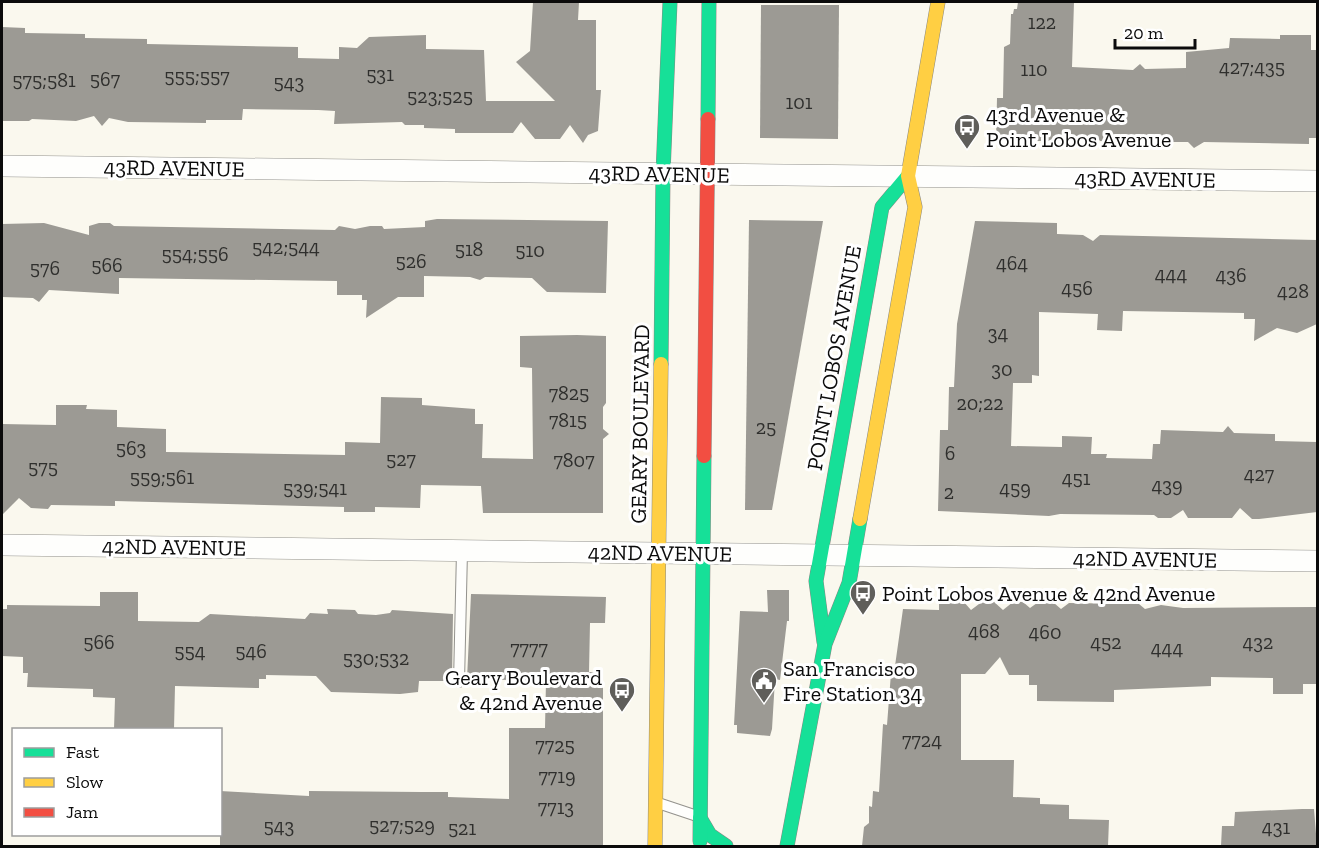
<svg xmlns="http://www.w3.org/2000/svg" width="1319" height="848" viewBox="0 0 1319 848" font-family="'Zilla Slab',serif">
<rect width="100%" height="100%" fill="#faf8ee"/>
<!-- building -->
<g fill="#9c9a94">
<path d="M533 2H579L578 20H596V90H601L598 131 588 135 583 143 570 125 560 139H535L521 122 513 133H455V129L424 128V125H405L402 122 334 124 335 111 318 110 243 109 242 120H206V123L128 122 109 118 102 126 94 116 76 121 32 119 29 121H2V27L25 28V33L85 34V38L147 39V44L298 47V58L339 59V47L357 48 369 37 426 35V49L484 50 486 101H555L516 62 530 51Z"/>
<path d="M1018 2H1074L1072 67 1133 70 1140 64 1145 69 1186 68V52L1229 48 1230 38 1280 39V35H1311V50H1317V138H1309V144L1204 142 1194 148 1188 142H1161L1156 135 1143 142H1133L1122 136 1114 142 1100 141 1096 136 1082 141H996L997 98H1003L1004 47 1010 44 1011 14H1013L1014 9H1017Z"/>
<path d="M761 5H839L838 139 760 138Z"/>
<path d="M437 219 608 221 606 293 547 292 532 278 485 277 480 280 470 277 424 276V297H398L366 318 367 300H362V295H337V281L119 278V294L49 290 39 302 33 298 2 297V224L44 223 89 235V226L99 223H110L114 226 335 230 339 226 355 229 370 226H382L384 229 425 227V221Z"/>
<path d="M749 220 823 221 772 510H745Z"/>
<path d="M975 221 1057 223V234L1083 235 1093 241 1100 235 1317 240V324L1297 333 1277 328 1254 341 1255 319H1244V313L1123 311 1122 331 1097 330 1098 314 1039 312V376L1032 375V383H1013L1011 446 1062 447V436L1092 437 1091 454H1107L1106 458 1152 459 1153 444H1160L1161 430 1223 432 1228 426 1234 433 1275 434V441L1317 442V512L1259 519H1252L1240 508 1232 518H1188L1183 510 1171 518H1158L1154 515 1060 514 1049 516 938 511 940 430H948L949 387H954L957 324Z"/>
<path d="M577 335 606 336V403L603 407V429L609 434 603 439V513H483L481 486 421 485 420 508 375 507V512H344V507L115 501V506L51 505 48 509 31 508 19 498 2 515V424L56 425V405H87L86 409 117 410V427L166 429V452L345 455V442L380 443 381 397 422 398V405L475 409V424H483L482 458 533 459 532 368 520 367V336Z"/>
<path d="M767 590H789V621H787L780 680 775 679 772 729 770 736 737 733V725H734L740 611 768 612Z"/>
<path d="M100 592H138V621L199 622 210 614 305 619 310 613 328 614 327 609 355 610 358 614 376 615 390 613 392 610 453 614 452 679 449 681H419L418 692 400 694 331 692 316 676 266 675V679H259V688L175 686 174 729H114L115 698 93 697V689L27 687 28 673H23V657L2 656V609H7V605L100 606Z"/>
<path d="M471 594 606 597 605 623H590L589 672 603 673V846H220V791L309 796V791L421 792H448V797L509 799V728H545L546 681 467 679Z"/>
<path d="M952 601H963L971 610 983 601H993L1003 610 1013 602H1023L1030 608 1037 603H1054L1061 609 1069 603 1139 604 1145 609 1161 605 1183 608 1317 607V684H1303V694H1273V678L1211 677V686L1114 690V702L1037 701V685H1029V675H1009L1000 657 985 674H961V760H1014L1013 797 1040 798V804L1069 805V819L1109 820 1108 846H862L864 827 869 823V806L872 807 873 791 879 792 883 724 887 725 891 673H894L903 609 939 610V604H948Z"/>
<path d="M1302 809H1314L1317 846H1221L1222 826H1234L1235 812Z"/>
</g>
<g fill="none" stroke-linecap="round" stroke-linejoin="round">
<!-- lane casing -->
<g stroke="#93928d" stroke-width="12">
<g id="lane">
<path d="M459 682 462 551"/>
<path d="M658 803 697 816"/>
</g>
</g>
<!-- street casing -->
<g stroke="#93928d" stroke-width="22">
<g id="street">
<path d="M2 166 1318 181"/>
<path d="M2 545 1318 561"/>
</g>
</g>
<!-- fast casing -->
<g stroke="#898884" stroke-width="15">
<g id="fast">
<path d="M708 119 709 2"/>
<path d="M661 364 663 174 670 2"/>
<path d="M824 642 816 581 882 207 908 176"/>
<path d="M700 818 710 835 726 846"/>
<path d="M700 841 704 456"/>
<path d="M787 846 825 644 849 583 860 519"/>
</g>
</g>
<!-- slow casing -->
<g stroke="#898884" stroke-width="15">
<g id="slow">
<path d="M860 519 915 207 908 176 938 2"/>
<path d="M655 846 661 364"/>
</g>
</g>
<!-- jam casing -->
<g stroke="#898884" stroke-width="15">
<path id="jam" d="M704 456 708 119"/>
</g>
<!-- lane -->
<use href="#lane" stroke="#fefefc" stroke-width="10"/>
<!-- street -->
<use href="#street" stroke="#fefefc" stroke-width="21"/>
<!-- fast -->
<use href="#fast" stroke="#16e098" stroke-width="14"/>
<!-- slow -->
<use href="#slow" stroke="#ffcf43" stroke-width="14"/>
<!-- jam -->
<use href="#jam" stroke="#f24e42" stroke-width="14"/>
</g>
<!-- icons -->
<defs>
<g id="bus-pin" transform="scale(1.35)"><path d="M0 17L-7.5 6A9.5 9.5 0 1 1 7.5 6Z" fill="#5f5e5a" stroke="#fff"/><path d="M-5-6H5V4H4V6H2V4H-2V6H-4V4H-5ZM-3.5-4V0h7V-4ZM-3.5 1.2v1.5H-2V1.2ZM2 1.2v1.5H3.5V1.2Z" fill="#fff"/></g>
<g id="civic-pin" transform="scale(1.35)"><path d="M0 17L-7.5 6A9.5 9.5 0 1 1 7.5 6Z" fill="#5f5e5a" stroke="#fff"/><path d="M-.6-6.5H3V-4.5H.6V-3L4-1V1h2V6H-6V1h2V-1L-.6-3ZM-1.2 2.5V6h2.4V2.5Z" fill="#fff"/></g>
</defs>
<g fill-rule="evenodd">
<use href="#bus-pin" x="967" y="127"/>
<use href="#bus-pin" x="863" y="593"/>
<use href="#civic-pin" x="764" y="681"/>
<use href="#bus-pin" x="622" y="690"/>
</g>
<g text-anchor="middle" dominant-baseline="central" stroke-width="6" stroke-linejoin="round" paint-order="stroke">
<!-- number labels -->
<g font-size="20" fill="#2f2f2d">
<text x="1042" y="22">122</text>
<text x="1252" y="67">427;435</text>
<text x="1034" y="69">110</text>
<text x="380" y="74">531</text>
<text x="197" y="76">555;557</text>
<text x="105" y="79">567</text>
<text x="44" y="80">575;581</text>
<text x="289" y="82">543</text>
<text x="440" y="96">523;525</text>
<text x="799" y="102">101</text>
<text x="286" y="247">542;544</text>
<text x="469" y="249">518</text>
<text x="530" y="250">510</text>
<text x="195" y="254">554;556</text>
<text x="411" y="261">526</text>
<text x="1012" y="263">464</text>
<text x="107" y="265">566</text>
<text x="45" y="268">576</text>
<text x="1171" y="274">444</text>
<text x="1231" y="275">436</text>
<text x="1077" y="288">456</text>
<text x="1293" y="291">428</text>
<text x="998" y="333">34</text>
<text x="1002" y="369">30</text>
<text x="569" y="393">7825</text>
<text x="980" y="403">20;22</text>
<text x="568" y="420">7815</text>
<text x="766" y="427">25</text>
<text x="131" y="448">563</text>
<text x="950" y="453">6</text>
<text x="401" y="459">527</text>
<text x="574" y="460">7807</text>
<text x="43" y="467">575</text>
<text x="1259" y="474">427</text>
<text x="162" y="477">559;561</text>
<text x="1076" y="478">451</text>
<text x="1167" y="485">439</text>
<text x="315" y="488">539;541</text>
<text x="1015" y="488">459</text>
<text x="949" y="492">2</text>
<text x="984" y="631">468</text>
<text x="1045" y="632">460</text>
<text x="99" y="642">566</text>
<text x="1106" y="642">452</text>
<text x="1258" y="642">432</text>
<text x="529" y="648">7777</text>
<text x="1167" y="648">444</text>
<text x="190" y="651">554</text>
<text x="251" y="651">546</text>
<text x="376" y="658">530;532</text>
<text x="922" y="740">7724</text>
<text x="555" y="745">7725</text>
<text x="557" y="776">7719</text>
<text x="556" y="807">7713</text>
<text x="402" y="825">527;529</text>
<text x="279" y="826">543</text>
<text x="1276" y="827">431</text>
<text x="462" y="828">521</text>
</g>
<!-- poi labels -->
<g font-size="22" fill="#0b0b0b" stroke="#fff" text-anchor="start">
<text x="986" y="114">43rd Avenue &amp;<tspan x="986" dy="25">Point Lobos Avenue</tspan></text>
<text x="882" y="593">Point Lobos Avenue &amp; 42nd Avenue</text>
<text x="783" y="668">San Francisco<tspan x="783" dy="25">Fire Station 34</tspan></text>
<text x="602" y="677" text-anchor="end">Geary Boulevard<tspan x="602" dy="25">&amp; 42nd Avenue</tspan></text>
</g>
<!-- street labels -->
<g font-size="22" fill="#0b0b0b" stroke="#fff">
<text transform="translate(174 168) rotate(1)">43RD AVENUE</text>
<text transform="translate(659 174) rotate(1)">43RD AVENUE</text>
<text transform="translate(1145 179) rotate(1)">43RD AVENUE</text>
<text transform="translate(834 358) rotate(-80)">POINT LOBOS AVENUE</text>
<text transform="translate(640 424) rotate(-89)">GEARY BOULEVARD</text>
<text transform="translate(174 547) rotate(1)">42ND AVENUE</text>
<text transform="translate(660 553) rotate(1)">42ND AVENUE</text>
<text transform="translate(1145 559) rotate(1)">42ND AVENUE</text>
</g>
</g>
<!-- border -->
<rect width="1319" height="848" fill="none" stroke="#0b0b0b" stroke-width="6"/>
<!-- legend -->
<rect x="12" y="728" width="210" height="108" fill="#ffffff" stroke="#9d9d9d" stroke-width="1.5"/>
<rect x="24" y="748" width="30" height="9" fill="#16e098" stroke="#9d9d9d" stroke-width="1.5"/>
<text x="66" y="758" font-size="18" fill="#0b0b0b">Fast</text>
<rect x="24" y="778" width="30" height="9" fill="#ffcf43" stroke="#9d9d9d" stroke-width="1.5"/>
<text x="66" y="788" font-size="18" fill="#0b0b0b">Slow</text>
<rect x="24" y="808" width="30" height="9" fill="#f24e42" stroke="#9d9d9d" stroke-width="1.5"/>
<text x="66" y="818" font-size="18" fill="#0b0b0b">Jam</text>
<!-- scale -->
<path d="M1115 39v9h80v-9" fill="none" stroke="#0b0b0b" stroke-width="3"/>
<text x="1124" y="39" font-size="18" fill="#0b0b0b" stroke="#ffffff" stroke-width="4.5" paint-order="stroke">20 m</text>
</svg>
